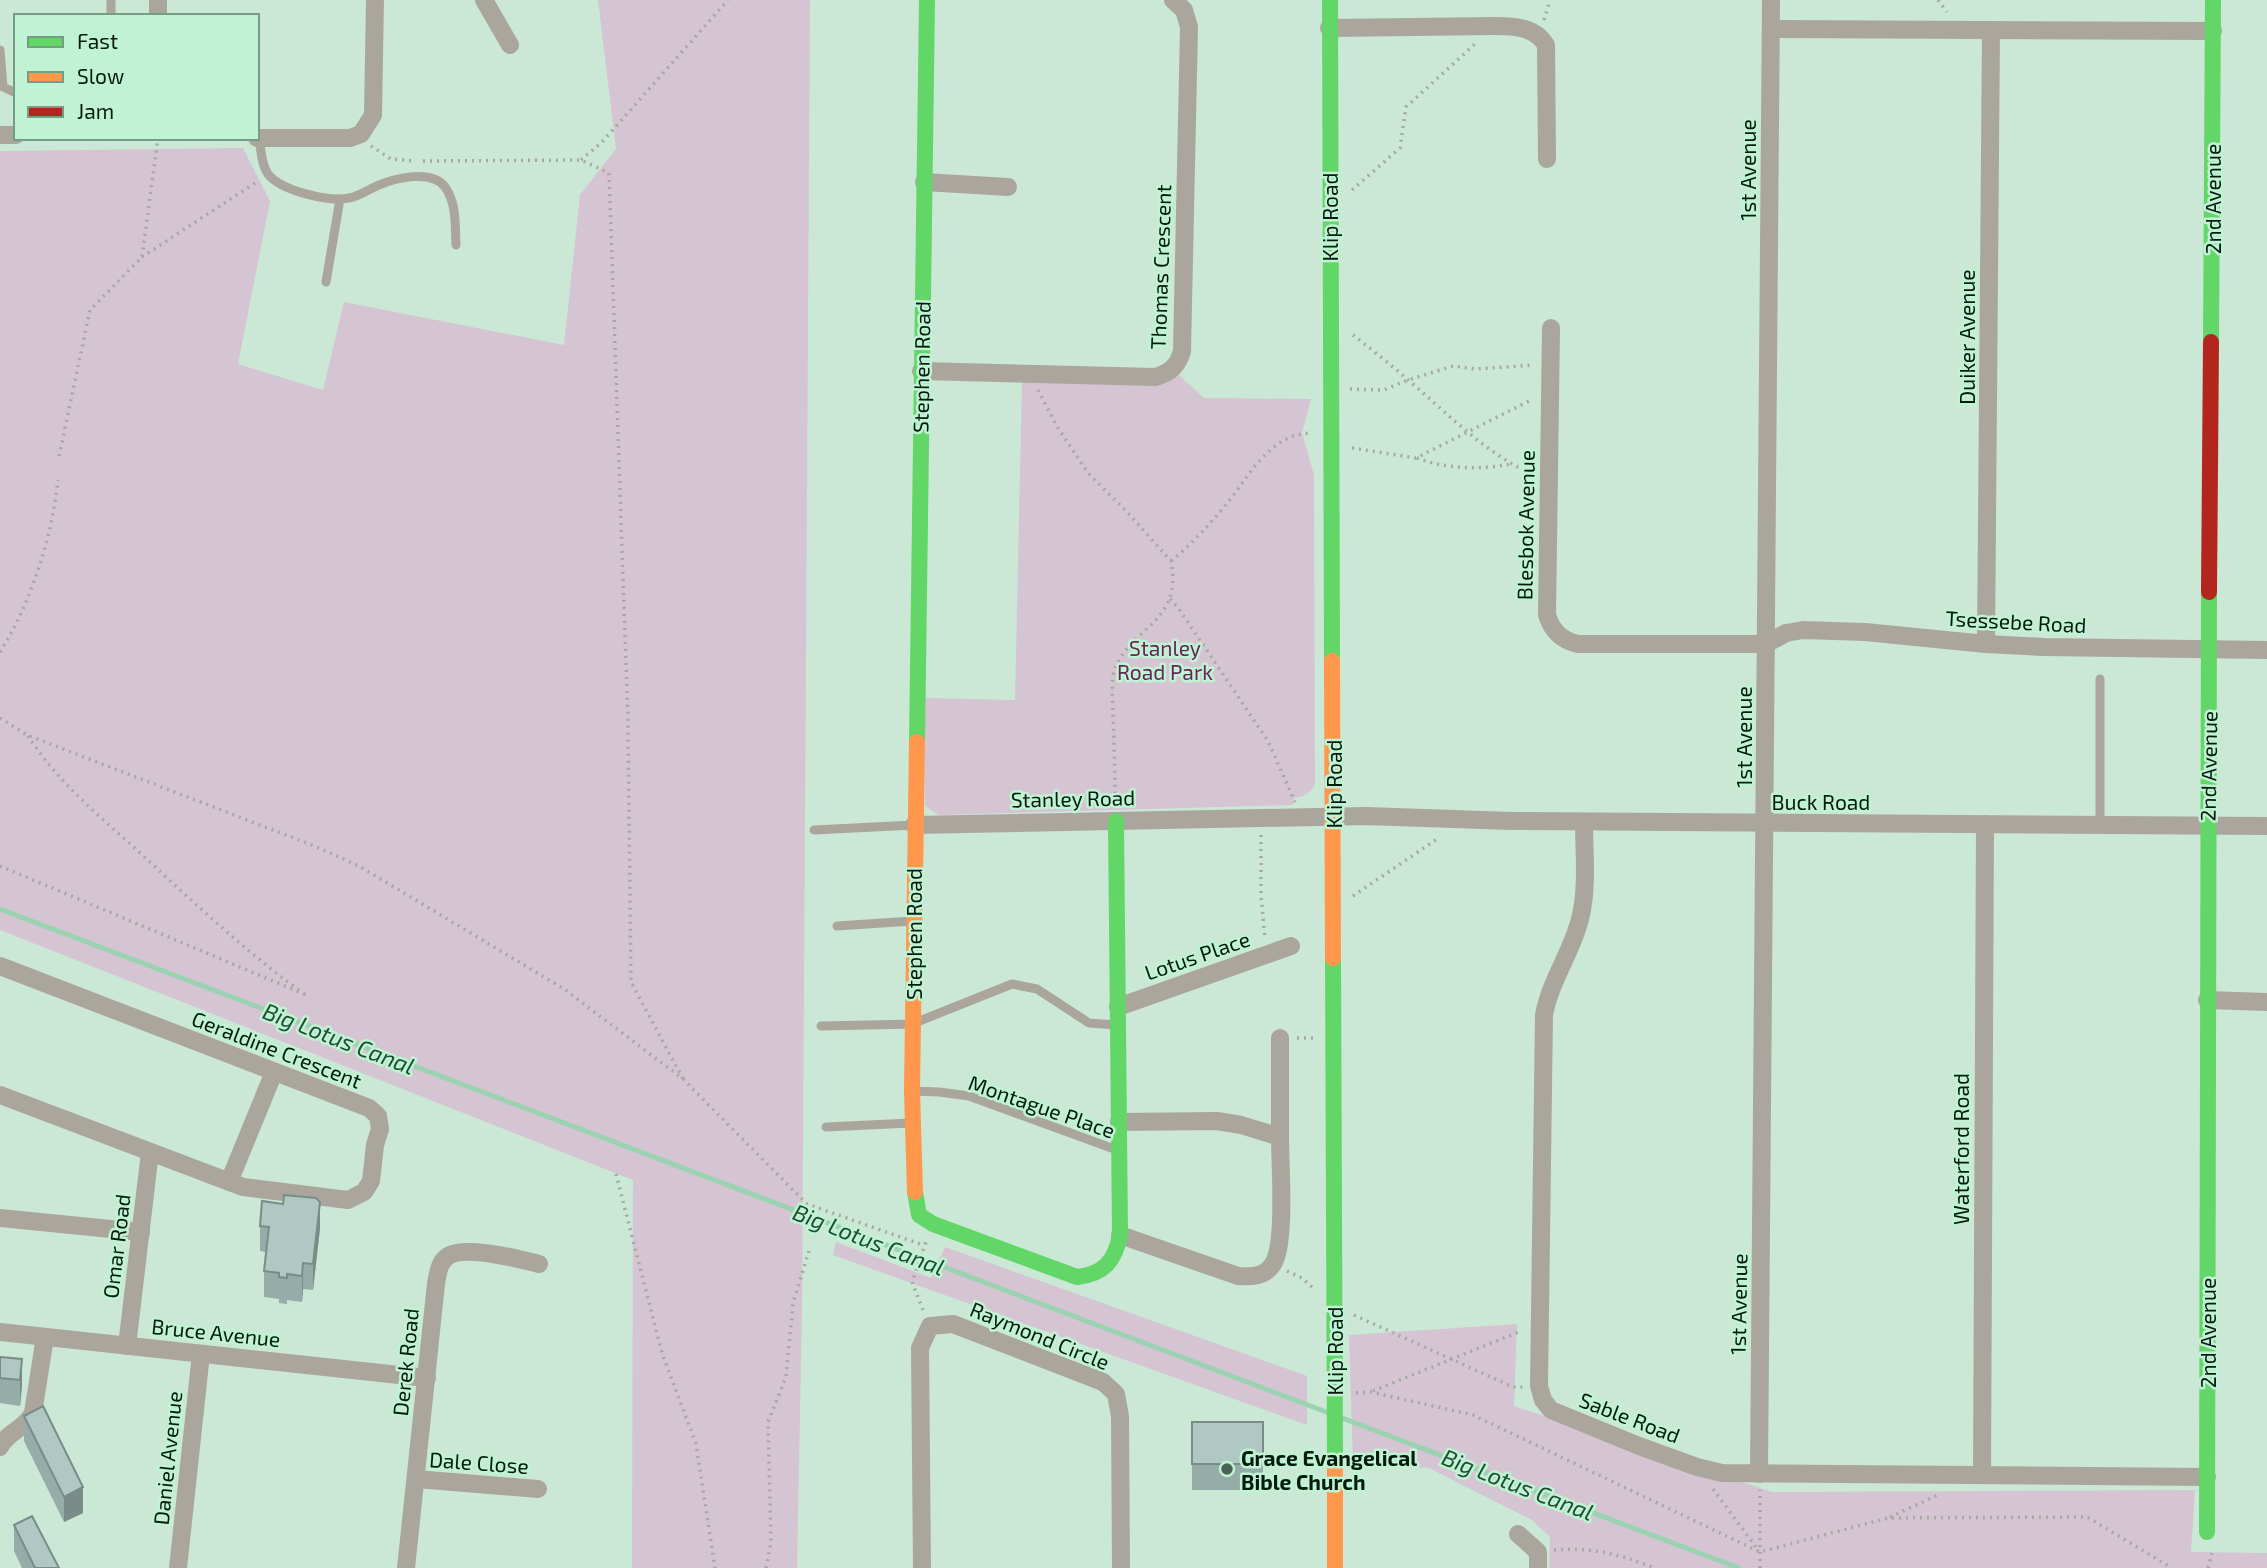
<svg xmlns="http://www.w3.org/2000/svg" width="2267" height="1568" viewBox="0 0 2267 1568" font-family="'Exo 2',sans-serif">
<rect width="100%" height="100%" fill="#cbe7d6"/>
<!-- green -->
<g fill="#d5c5d2">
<path d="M598 0H810L802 1310 797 1568H632L633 1180 0 930V151L243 148 270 201 238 364 323 390 344 302 564 345 580 195 616 149Z"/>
<path d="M1179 375 1204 398 1311 399 1302 433 1314 475 1315 784C1311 793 1304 797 1294 798L1293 805 939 815 925 806 924 698 1015 700 1022 381H1167Z"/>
<path d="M836 1242 931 1278 945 1247 1307 1376V1425L833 1255Z"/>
<path d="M1517 1324 1514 1406 1772 1492 2195 1490 2191 1552 2267 1553V1568H1549L1550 1537 1532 1520 1429 1468 1353 1464 1349 1335Z"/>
</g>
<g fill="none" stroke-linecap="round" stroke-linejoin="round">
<!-- stream -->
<g stroke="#9bd2b2" stroke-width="5">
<path d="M0 909 1329 1413"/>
<path d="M1342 1418 1739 1568"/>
</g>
<!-- path -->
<g stroke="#a5a9a0" stroke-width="3.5" stroke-dasharray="2 5" stroke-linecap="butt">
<path d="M1938 0 1947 12"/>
<path d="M1544 20 1550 0"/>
<path d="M371 146 391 159 415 161"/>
<path d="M581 160 602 142 728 0"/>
<path d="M423 161 581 160 609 173 628 721 631 982 683 1079"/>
<path d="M1352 190 1400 148 1406 107 1475 44"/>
<path d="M142 257 258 181"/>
<path d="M1353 335C1371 349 1390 364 1407 379 1447 413 1483 451 1531 474"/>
<path d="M1350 389 1384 390 1408 380 1453 366 1476 369 1534 365"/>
<path d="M1038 390 1058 428 1088 473 1128 513 1171 561C1184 626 1124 628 1113 676 1111 688 1113 702 1113 714 1114 743 1115 772 1115 801"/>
<path d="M1352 448 1416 458 1533 399"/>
<path d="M59 456 90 310 142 257 158 138"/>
<path d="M1417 458C1445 469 1481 470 1511 464"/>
<path d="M1171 561C1191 545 1207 527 1224 507 1248 479 1268 434 1311 433"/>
<path d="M1170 599 1179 609 1268 741 1295 802"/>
<path d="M0 652C31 603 52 537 58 480"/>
<path d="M0 718 27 735 312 845 359 866 564 989 683 1079 807 1204 923 1245"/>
<path d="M1261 835V896L1265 939"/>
<path d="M0 866 304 994C245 951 192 901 138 851 99 816 57 781 28 736"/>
<path d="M1353 896 1440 837"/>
<path d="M1297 1038H1313"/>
<path d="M616 1174 662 1353 696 1444 715 1568"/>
<path d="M1287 1271 1302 1278 1313 1288"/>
<path d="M923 1310 912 1282 926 1242"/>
<path d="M1354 1315 1513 1387H1523"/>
<path d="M1373 1391 1521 1331"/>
<path d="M1356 1393 1371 1392 1473 1415 1760 1552 1888 1518 2087 1517 2172 1568"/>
<path d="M1713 1489 1759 1551"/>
<path d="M1890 1517 1940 1494"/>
<path d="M1554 1550C1591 1547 1620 1554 1654 1568"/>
<path d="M766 1568 771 1543 768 1422 786 1377 793 1303 809 1251"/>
<path d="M1760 1568V1490"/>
<path d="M2208 1568 2212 1553"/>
</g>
<!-- lane -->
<g stroke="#aba69d" stroke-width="9">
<path d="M111 16V0"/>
<path d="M0 50 3 87 16 93"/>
<path d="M259 138C261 149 261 164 268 174 281 191 329 202 349 198 360 196 369 189 379 185 396 178 432 169 445 187 457 203 455 227 456 245"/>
<path d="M326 282 340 199"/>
<path d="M2100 679V825"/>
<path d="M814 830 914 825"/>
<path d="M837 926 912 921"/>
<path d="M821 1026 912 1024 1012 984 1037 989 1089 1023 1116 1025"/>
<path d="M913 1091 939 1092 969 1096 1117 1150"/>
<path d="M826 1127 911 1123"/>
</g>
<!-- street -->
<g stroke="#aba69d" stroke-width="18">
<path d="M158 0V16"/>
<path d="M484 0 510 45"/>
<path d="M1329 28 1495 26C1515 26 1535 27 1546 45L1547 159"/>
<path d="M1771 29 2213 31"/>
<path d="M0 135H16"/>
<path d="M257 138H350L361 134 373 115 375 0"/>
<path d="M924 182 1008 187"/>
<path d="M1551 328 1547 615C1552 631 1561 640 1578 644H1766L1786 633 1803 630 1865 632 1986 644 2044 647 2267 650"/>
<path d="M921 371 1155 377C1170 373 1178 366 1182 351L1189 27 1184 10 1173 0"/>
<path d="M1986 644 1991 30"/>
<path d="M1584 822C1584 853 1588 888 1580 919 1572 952 1550 981 1544 1015L1539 1386 1543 1400 1551 1410 1639 1446 1697 1467 1722 1473 2207 1477"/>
<path d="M914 825 1366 816 1512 821 2267 826"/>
<path d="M0 966 369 1108 378 1116 380 1129 375 1145 371 1181 364 1192 348 1200 243 1187 0 1095"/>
<path d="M2207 1000 2267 1002"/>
<path d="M1118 1007 1291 946"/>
<path d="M1119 1122 1217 1121 1241 1125 1280 1137C1280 1164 1286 1244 1273 1264 1265 1277 1251 1277 1238 1276L1120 1235"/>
<path d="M1280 1137V1038"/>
<path d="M229 1182 274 1072"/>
<path d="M0 1218 141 1232"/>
<path d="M0 1332 427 1378"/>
<path d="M127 1346 150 1152"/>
<path d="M0 1447C7 1432 25 1429 33 1413L45 1337"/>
<path d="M1759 1474 1771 0"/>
<path d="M1982 1474 1985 824"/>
<path d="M416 1479 538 1489"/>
<path d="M1518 1534 1538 1552V1568"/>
<path d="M178 1568 201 1354"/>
<path d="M406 1568 436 1284C438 1273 439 1260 450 1255 468 1246 520 1259 539 1264"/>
<path d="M922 1568 920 1348 930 1326 953 1324 1103 1382 1116 1394 1120 1416 1121 1568"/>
</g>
<!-- fast -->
<g stroke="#63d668" stroke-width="16">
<path d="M1330 0 1332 661"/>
<path d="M2211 342 2213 0"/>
<path d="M917 742 927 0"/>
<path d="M1333 958 1335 1462"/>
<path d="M915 1192 919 1215 933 1224 1077 1277C1104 1274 1115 1261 1120 1235L1116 821"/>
<path d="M2207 1532 2209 592"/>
</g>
<!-- slow -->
<g stroke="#ff974d" stroke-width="16">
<path d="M1332 661 1333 958"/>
<path d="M915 1192 912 1091 917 742"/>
<path d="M1335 1462V1568"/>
</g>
<!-- jam -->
<path stroke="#b3261e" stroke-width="16" d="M2209 592 2211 342"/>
</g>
<!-- wall -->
<g fill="#96aca8">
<path d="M283 1204 320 1228 313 1290 303 1289 302 1302 287 1300V1304L279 1303V1299L264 1297V1271L266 1252 260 1251V1226Z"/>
<path d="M0 1357 22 1359V1385L20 1406 0 1403Z"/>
<path d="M24 1416 83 1513 64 1522 24 1441Z"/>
<rect x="1192" y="1422" width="71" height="68"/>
<path d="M14 1525 59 1568H22L14 1551Z"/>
</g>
<!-- shaded-wall -->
<g fill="#7a8c88">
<path d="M320 1202V1228L313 1290V1264Z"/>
<path d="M303 1263V1289L302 1302V1276Z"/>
<path d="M22 1359V1385L20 1406V1380Z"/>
<path d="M83 1487V1513L64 1522V1497Z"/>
</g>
<!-- building -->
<g fill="#afc8c3" stroke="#7a8c88" stroke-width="2">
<path d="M284 1195 316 1198 320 1202 313 1264 303 1263 302 1276 287 1274V1278L279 1277V1273L264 1271 269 1227 260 1226 262 1201 283 1204Z"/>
<path d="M0 1357 22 1359 20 1380 0 1378Z"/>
<path d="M43 1406 83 1487 64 1497 24 1416Z"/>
<rect x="1192" y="1422" width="71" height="42"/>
<path d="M32 1516 59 1568H35L14 1525Z"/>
</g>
<!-- markers -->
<circle fill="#4c6255" stroke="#bff3d3" stroke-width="2.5" cx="1227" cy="1469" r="7"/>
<g text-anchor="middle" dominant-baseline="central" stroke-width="5" stroke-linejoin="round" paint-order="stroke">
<!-- street labels -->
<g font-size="21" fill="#071a10" stroke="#bff3d3">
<text transform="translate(1747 170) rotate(-90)">1st Avenue</text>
<text transform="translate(2212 199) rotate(-90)">2nd Avenue</text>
<text transform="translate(1329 217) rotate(-90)">Klip Road</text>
<text transform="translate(1160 267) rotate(-88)">Thomas Crescent</text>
<text transform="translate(1966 337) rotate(-90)">Duiker Avenue</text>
<text transform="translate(921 367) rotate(-89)">Stephen Road</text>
<text transform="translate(1525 525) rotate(-89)">Blesbok Avenue</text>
<text transform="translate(2016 621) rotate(3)">Tsessebe Road</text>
<text transform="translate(1743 737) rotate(-90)">1st Avenue</text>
<text transform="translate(2208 766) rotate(-89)">2nd Avenue</text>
<text transform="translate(1333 784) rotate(-90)">Klip Road</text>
<text transform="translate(1073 798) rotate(-1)">Stanley Road</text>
<text x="1821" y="801">Buck Road</text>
<text transform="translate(913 934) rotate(-90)">Stephen Road</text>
<text transform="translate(1197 955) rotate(-19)">Lotus Place</text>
<text transform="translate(277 1049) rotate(21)">Geraldine Crescent</text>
<text transform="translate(1042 1106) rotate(19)">Montague Place</text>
<text transform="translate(1960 1149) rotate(-90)">Waterford Road</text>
<text transform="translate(116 1246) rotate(-83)">Omar Road</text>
<text transform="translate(1738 1304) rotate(-89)">1st Avenue</text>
<text transform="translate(216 1332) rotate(6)">Bruce Avenue</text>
<text transform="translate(2207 1333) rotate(-90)">2nd Avenue</text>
<text transform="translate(1040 1335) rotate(22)">Raymond Circle</text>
<text transform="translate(1334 1351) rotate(-90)">Klip Road</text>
<text transform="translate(405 1362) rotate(-84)">Derek Road</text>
<text transform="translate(1630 1417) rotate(21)">Sable Road</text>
<text transform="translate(167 1458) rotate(-84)">Daniel Avenue</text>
<text transform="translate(479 1462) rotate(4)">Dale Close</text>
</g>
<!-- park labels -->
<g font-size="21" fill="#682459" stroke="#bff3d3">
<text x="1165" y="647">Stanley<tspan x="1165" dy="24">Road Park</tspan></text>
</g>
<!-- poi labels -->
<g font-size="21" font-weight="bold" fill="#071a10" stroke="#bff3d3" text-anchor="start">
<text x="1241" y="1457">Grace Evangelical<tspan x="1241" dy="24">Bible Church</tspan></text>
</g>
<!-- water labels -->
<g font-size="23" font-style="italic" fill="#1c4e34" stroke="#bff3d3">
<text transform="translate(339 1038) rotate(21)">Big Lotus Canal</text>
<text transform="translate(869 1239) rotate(21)">Big Lotus Canal</text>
<text transform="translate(1518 1484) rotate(21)">Big Lotus Canal</text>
</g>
</g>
<!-- legend -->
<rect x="14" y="14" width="245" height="126" fill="#bff3d3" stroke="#759c85" stroke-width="2"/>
<rect x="28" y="37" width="35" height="10" fill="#63d668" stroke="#759c85" stroke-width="2"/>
<text x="77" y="49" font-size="21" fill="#071a10">Fast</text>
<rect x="28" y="72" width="35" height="10" fill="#ff974d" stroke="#759c85" stroke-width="2"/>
<text x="77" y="84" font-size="21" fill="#071a10">Slow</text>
<rect x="28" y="107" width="35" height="10" fill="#b3261e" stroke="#759c85" stroke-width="2"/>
<text x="77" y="119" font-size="21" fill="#071a10">Jam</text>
</svg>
